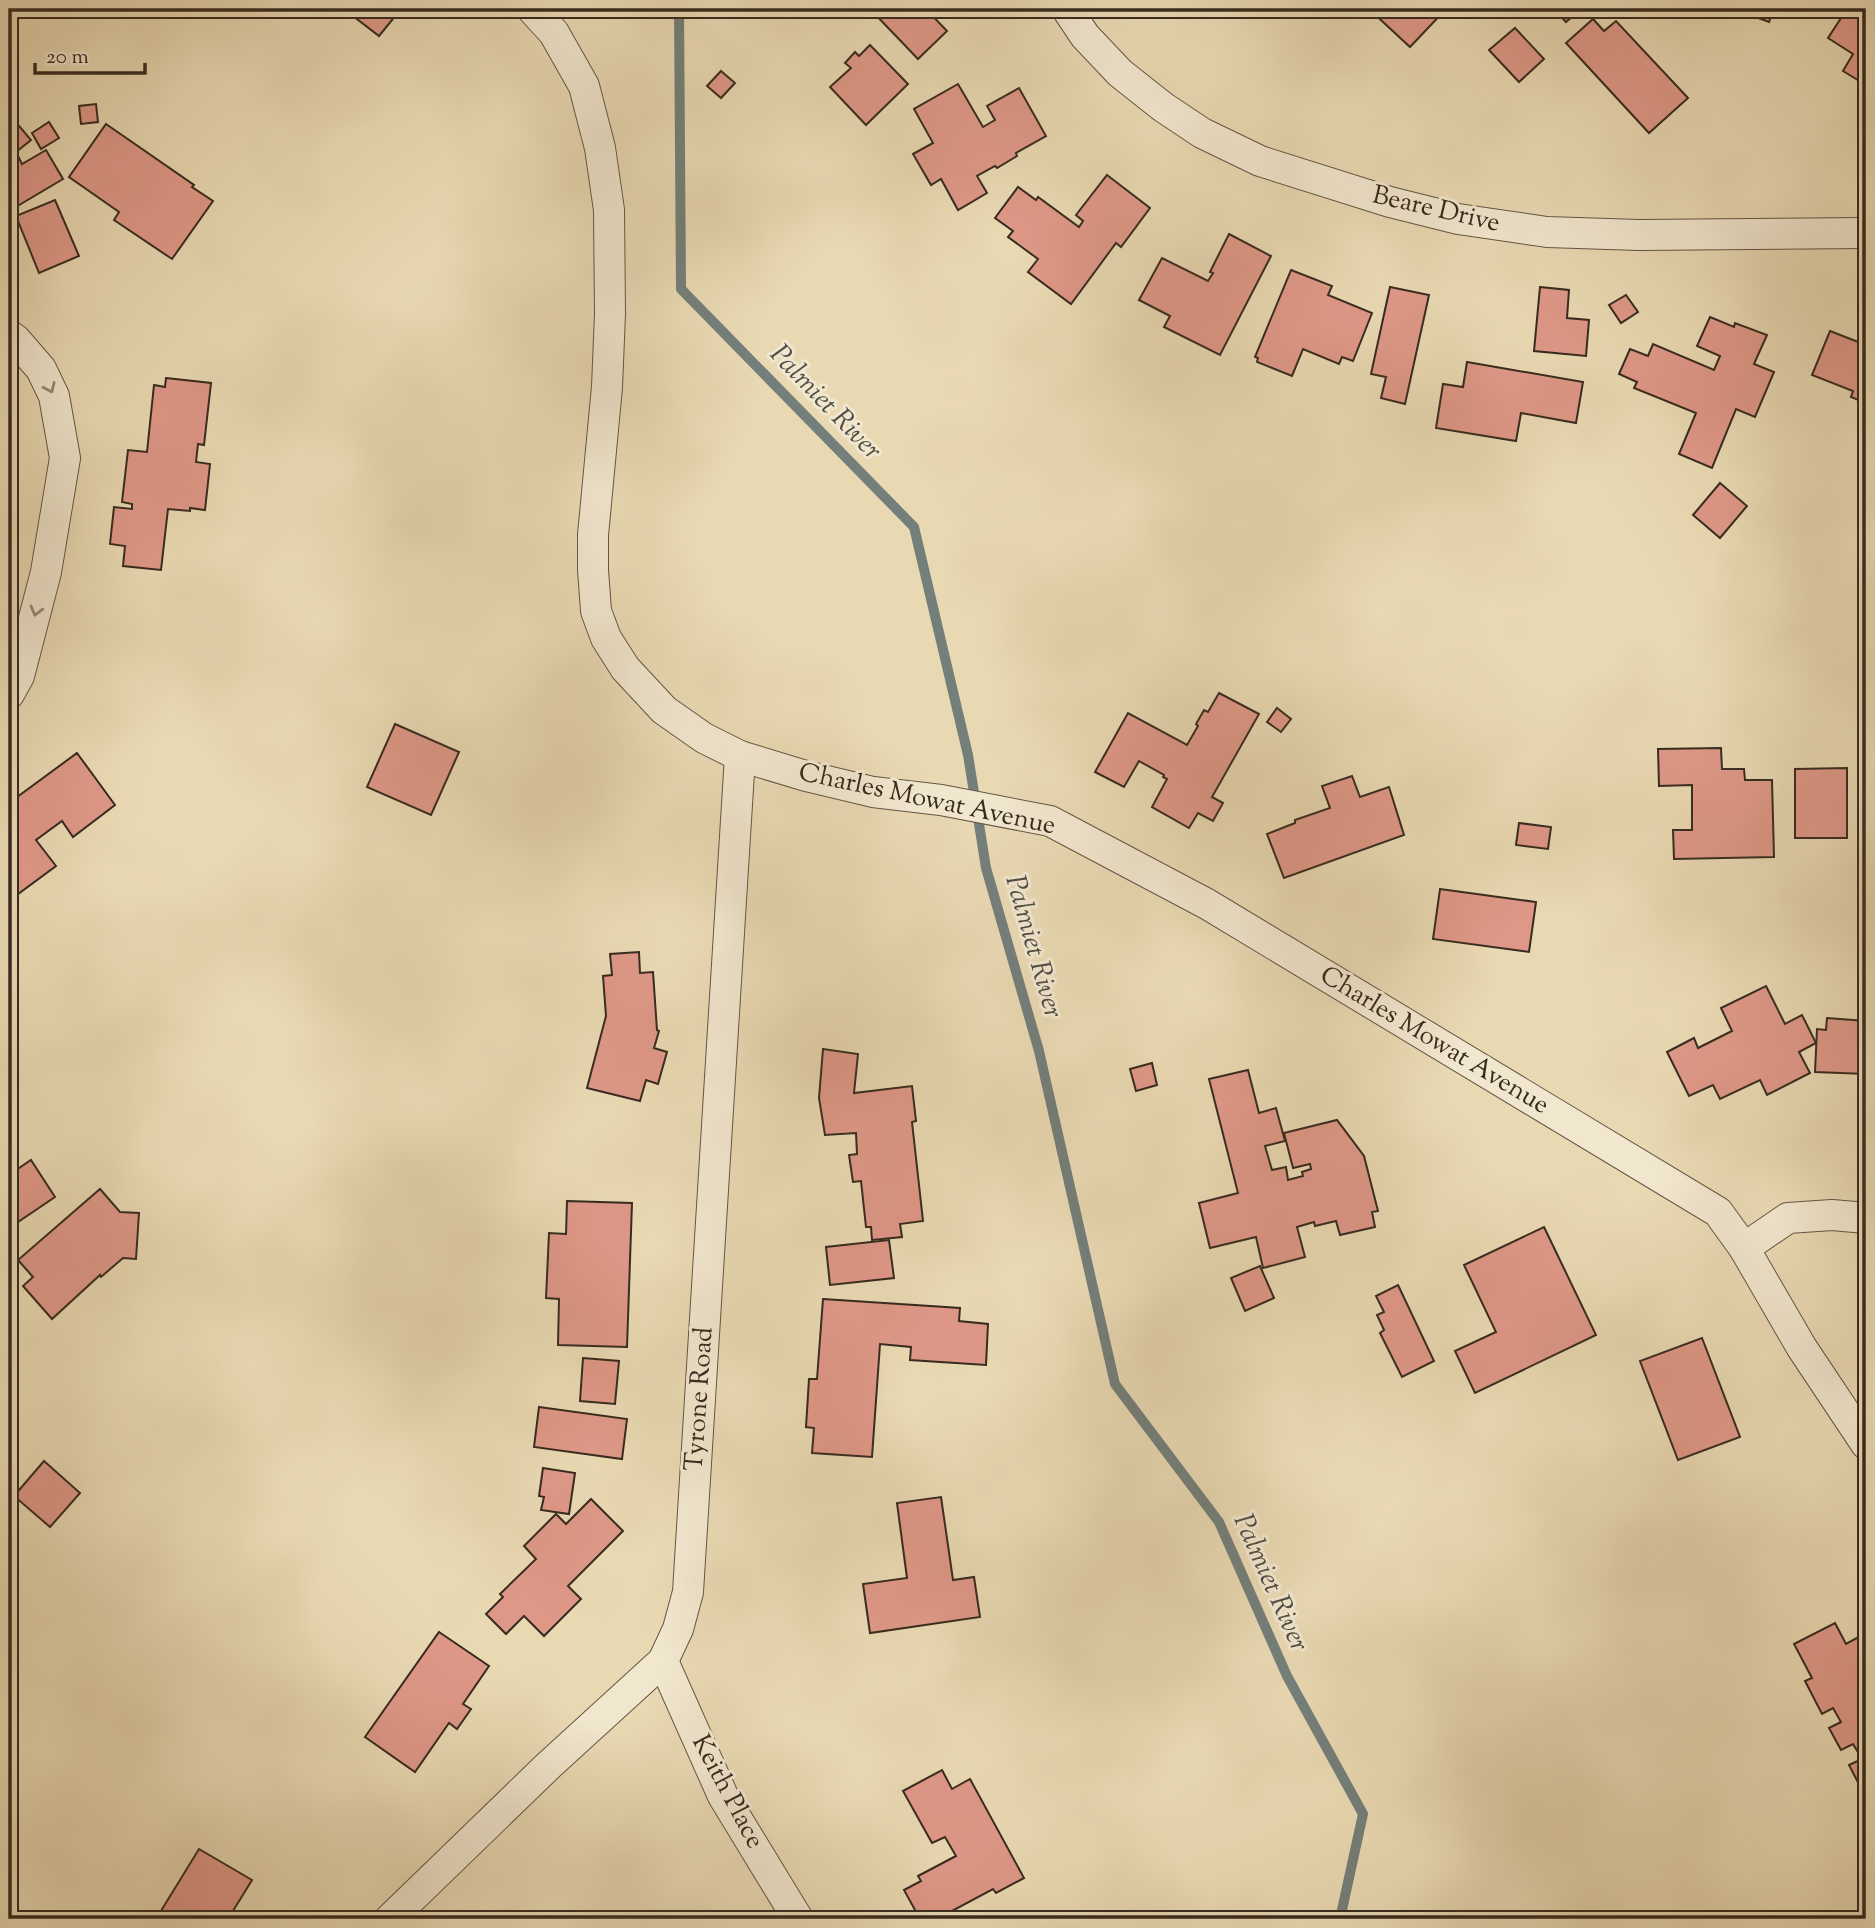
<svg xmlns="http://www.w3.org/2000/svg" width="1875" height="1928" viewBox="0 0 1875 1928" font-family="'Sorts Mill Goudy',serif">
<rect width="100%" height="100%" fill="#e9d9b3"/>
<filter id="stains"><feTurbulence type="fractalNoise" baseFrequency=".00286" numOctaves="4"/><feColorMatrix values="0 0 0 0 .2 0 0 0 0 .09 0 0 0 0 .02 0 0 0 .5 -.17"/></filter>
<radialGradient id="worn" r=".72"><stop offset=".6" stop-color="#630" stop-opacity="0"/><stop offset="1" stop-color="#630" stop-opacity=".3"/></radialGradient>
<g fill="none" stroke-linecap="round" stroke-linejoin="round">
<!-- stream -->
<path stroke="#747f7b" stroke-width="10" d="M679 9 681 289 914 527 968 755 986 868 1039 1051 1115 1384 1219 1522 1287 1676 1363 1814 1340 1919"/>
</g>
<!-- building -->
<g fill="#df9888" stroke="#372b1f" stroke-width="2">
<path d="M344 9H401L379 36Z"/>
<path d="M870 9H926L947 31 918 59Z"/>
<path d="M1344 9H1359L1352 16Z"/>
<path d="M1369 9H1446L1410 47Z"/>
<path d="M1554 9H1581L1566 22Z"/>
<path d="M1734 9H1774L1769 22Z"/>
<path d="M1847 9H1866V85L1843 71 1853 54 1828 38Z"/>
<path d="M1593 19 1604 31 1616 21 1688 98 1649 133 1566 43Z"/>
<path d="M1515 28 1544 59 1519 82 1489 50Z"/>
<path d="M870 45 908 84 866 125 830 87 851 68 845 63 855 52 859 56Z"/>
<path d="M721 71 735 83 721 98 707 86Z"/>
<path d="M958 84 983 127 995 120 987 106 1019 88 1046 136 1016 153 1017 156 997 168 995 166 977 176 987 193 958 210 941 179 931 185 913 154 933 143 914 109Z"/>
<path d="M96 104 98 122 81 124 79 106Z"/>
<path d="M9 114 31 140 16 152 22 164 46 150 63 179 9 211Z"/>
<path d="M49 122 59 138 41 149 32 133Z"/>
<path d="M106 124 194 185 192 187 213 201 172 259 114 220 119 212 69 177Z"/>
<path d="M1107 175 1150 208 1121 247 1116 243 1071 304 1028 272 1038 259 1008 237 1013 231 995 218 1018 187 1036 200 1038 197 1079 227 1083 221 1076 215Z"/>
<path d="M55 200 79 256 39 273 16 216Z"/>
<path d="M1229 234 1271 256 1220 355 1164 327 1170 316 1139 300 1162 258 1208 281 1213 273 1210 272Z"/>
<path d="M1291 270 1332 286 1328 295 1372 313 1353 361 1342 357 1339 364 1303 349 1292 376 1257 362 1258 358 1255 357Z"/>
<path d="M1390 287 1429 295 1405 404 1381 398 1386 377 1371 374Z"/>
<path d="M1540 287 1569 290 1567 318 1589 320 1586 356 1534 351Z"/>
<path d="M1626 295 1638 312 1621 323 1609 305Z"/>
<path d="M1710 317 1734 327 1735 323 1767 335 1754 364 1774 372 1755 417 1736 409 1712 468 1679 454 1696 413 1634 388 1637 382 1619 374 1630 349 1648 356 1653 344 1714 370 1720 356 1697 346Z"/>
<path d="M1830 331 1866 345V403L1851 397 1853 391 1812 375Z"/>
<path d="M1467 362 1583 382 1576 423 1521 413 1516 441 1436 428 1443 384 1463 387Z"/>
<path d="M166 378 211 383 204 445 198 444 196 462 210 464 205 510 190 508V511L168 509 161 570 123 566 125 546 110 544 114 507 132 509V504L122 502 128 450 147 452 154 385 165 387Z"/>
<path d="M1720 483 1747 506 1720 538 1693 515Z"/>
<path d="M1219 693 1259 714 1212 797 1223 803 1213 821 1198 813 1189 828 1152 807 1167 779 1163 777 1164 775 1139 761 1124 787 1095 772 1128 713 1187 745 1198 726 1196 724 1204 710 1208 712Z"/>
<path d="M1277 708 1291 719 1281 732 1267 722Z"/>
<path d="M395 724 459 752 431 815 367 787Z"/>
<path d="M1721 748 1722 769H1744L1745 780H1772L1774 857 1674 859 1673 830H1692V785L1659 786 1658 749Z"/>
<path d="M77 753 115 805 73 837 62 821 36 840 56 866 14 897 9 890V803Z"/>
<path d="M1847 768V838H1795V769Z"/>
<path d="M1352 776 1360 797 1389 787 1404 835 1284 878 1267 834 1295 823V820L1330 808 1322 786Z"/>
<path d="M1519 823 1551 827 1548 849 1516 845Z"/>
<path d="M1440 889 1536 902 1529 952 1433 939Z"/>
<path d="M639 952 640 973 653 972 657 1030 659 1031 654 1048 667 1052 658 1084 646 1080 640 1101 587 1088 606 1016 603 976 612 975 610 954Z"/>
<path d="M1766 986 1785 1024 1802 1015 1816 1043 1799 1052 1810 1073 1767 1095 1760 1080 1720 1099 1713 1085 1689 1096 1667 1052 1694 1038 1698 1048 1732 1031 1721 1008Z"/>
<path d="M1827 1018 1866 1021V1074L1815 1072 1817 1029 1826 1030Z"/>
<path d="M823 1049 858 1054 854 1093 912 1086 916 1121 912 1122 923 1221 900 1224 902 1237 872 1240 871 1227H866L861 1181 853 1182 849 1155 857 1154 856 1133 825 1135 819 1098Z"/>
<path d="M1152 1063 1157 1085 1136 1091 1130 1069Z"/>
<path d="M1248 1070 1259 1113 1276 1108 1285 1141 1265 1146 1272 1170 1286 1167 1288 1180 1303 1176 1302 1172 1311 1169 1310 1164 1293 1168 1284 1133 1337 1120 1364 1156 1378 1211 1372 1212 1375 1227 1340 1235 1336 1221 1315 1226 1314 1222 1297 1227 1305 1257 1263 1268 1256 1237 1210 1248 1199 1203 1238 1193 1209 1079Z"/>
<path d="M31 1160 55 1197 9 1228V1175Z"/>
<path d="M100 1189 120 1212 139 1213 136 1259 123 1258 101 1277 100 1275 52 1319 23 1286 33 1277 18 1260Z"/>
<path d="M567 1201 632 1203 627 1347 558 1345 559 1299 546 1298 549 1233 566 1234Z"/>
<path d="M1544 1227 1596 1335 1475 1393 1455 1351 1496 1332 1464 1265Z"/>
<path d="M889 1240 894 1278 830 1285 826 1247Z"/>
<path d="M1260 1266 1274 1298 1245 1311 1231 1278Z"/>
<path d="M1398 1285 1434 1361 1402 1377 1380 1333 1384 1330 1377 1315 1384 1312 1376 1296Z"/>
<path d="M823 1299 960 1308 959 1321 988 1324 986 1365 910 1360 911 1347 880 1344 872 1457 812 1453 814 1428 806 1427 809 1379H817Z"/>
<path d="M1702 1338 1740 1437 1678 1460 1640 1361Z"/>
<path d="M583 1358 619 1361 615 1404 580 1401Z"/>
<path d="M539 1407 627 1419 622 1459 534 1447Z"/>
<path d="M44 1461 80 1493 50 1527 14 1496Z"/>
<path d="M543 1468 575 1473 569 1514 541 1510 544 1497 539 1496Z"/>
<path d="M941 1497 953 1580 974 1577 980 1617 870 1633 863 1584 907 1578 897 1503Z"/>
<path d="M591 1499 623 1531 568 1586 581 1599 544 1636 524 1616 506 1634 486 1614 503 1597 500 1594 536 1559 524 1546 556 1514 566 1524Z"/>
<path d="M1835 1623 1846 1644 1866 1633V1791L1863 1792 1849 1765 1862 1759 1853 1744 1841 1750 1829 1728 1841 1722 1833 1708 1822 1714 1805 1681 1812 1678 1794 1644Z"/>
<path d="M439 1632 489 1666 463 1704 471 1709 457 1729 449 1723 415 1772 365 1737Z"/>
<path d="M942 1770 952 1789 970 1779 1024 1878 996 1893 993 1889 937 1919H920L904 1890 921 1881 918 1876 956 1856 945 1837 932 1843 903 1791Z"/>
<path d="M199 1849 252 1880 228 1919H156Z"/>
<path d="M605 1912 619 1919H602Z"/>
</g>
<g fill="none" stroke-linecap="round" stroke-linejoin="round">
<!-- minor casing -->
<g stroke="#645644" stroke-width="32">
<g id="minor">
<path d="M532 9 554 33 584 86 600 148 609 210 610 314 607 387 593 535V570L596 611 606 638 625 668 664 710 704 738 740 756 806 776 873 792 941 800 1050 821 1207 904 1718 1212 1744 1248 1802 1348 1866 1444"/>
<path d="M1067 9 1085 36 1120 73 1163 107 1202 133 1260 161 1390 202 1458 219 1547 232 1639 235 1866 233"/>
<path d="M9 335 16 340 41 369 54 396 65 458 46 572 19 676 9 694"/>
<path d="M1744 1248 1788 1218 1832 1215 1866 1218"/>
<path d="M663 1661 723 1796 798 1919"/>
<path d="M390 1919 548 1766 663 1661 678 1629 688 1592 740 756"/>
</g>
</g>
<!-- minor -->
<use href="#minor" stroke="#f1e6ce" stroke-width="30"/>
</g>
<!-- one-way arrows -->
<defs><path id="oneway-chevron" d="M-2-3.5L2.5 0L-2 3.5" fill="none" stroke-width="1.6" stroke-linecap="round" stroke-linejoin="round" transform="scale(1.75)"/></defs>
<g stroke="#948876">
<use href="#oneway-chevron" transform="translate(50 388) rotate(66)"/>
<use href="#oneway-chevron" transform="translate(36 611) rotate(105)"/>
</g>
<g text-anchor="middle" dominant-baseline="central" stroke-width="6" stroke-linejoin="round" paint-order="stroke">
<!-- street labels -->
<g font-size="26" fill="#372b1f" stroke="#f1e6ce">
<text transform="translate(1436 210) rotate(13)">Beare Drive</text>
<text transform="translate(927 800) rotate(12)">Charles Mowat Avenue</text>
<text transform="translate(1434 1041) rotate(31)">Charles Mowat Avenue</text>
<text transform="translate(700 1399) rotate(-86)">Tyrone Road</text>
<text transform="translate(727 1792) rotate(62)">Keith Place</text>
</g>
<!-- water labels -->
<g font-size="28" font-style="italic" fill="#504e45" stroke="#f1e6ce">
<text transform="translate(825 403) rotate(46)">Palmiet River</text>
<text transform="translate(1033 947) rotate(74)">Palmiet River</text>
<text transform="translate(1270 1583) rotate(66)">Palmiet River</text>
</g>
</g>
<!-- margin -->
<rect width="1875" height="1928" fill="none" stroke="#e9d9b3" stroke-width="35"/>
<rect x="10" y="10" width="1854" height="1907" fill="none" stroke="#372b1f" stroke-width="3.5"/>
<rect x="18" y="18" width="1840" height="1893" fill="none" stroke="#372b1f" stroke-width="2"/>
<!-- scale -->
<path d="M35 63v10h110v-10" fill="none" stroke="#372b1f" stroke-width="3.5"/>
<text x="46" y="63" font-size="21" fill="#372b1f" stroke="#f1e6ce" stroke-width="5" paint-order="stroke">20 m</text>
<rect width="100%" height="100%" filter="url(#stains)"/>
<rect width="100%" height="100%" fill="url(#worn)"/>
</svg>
